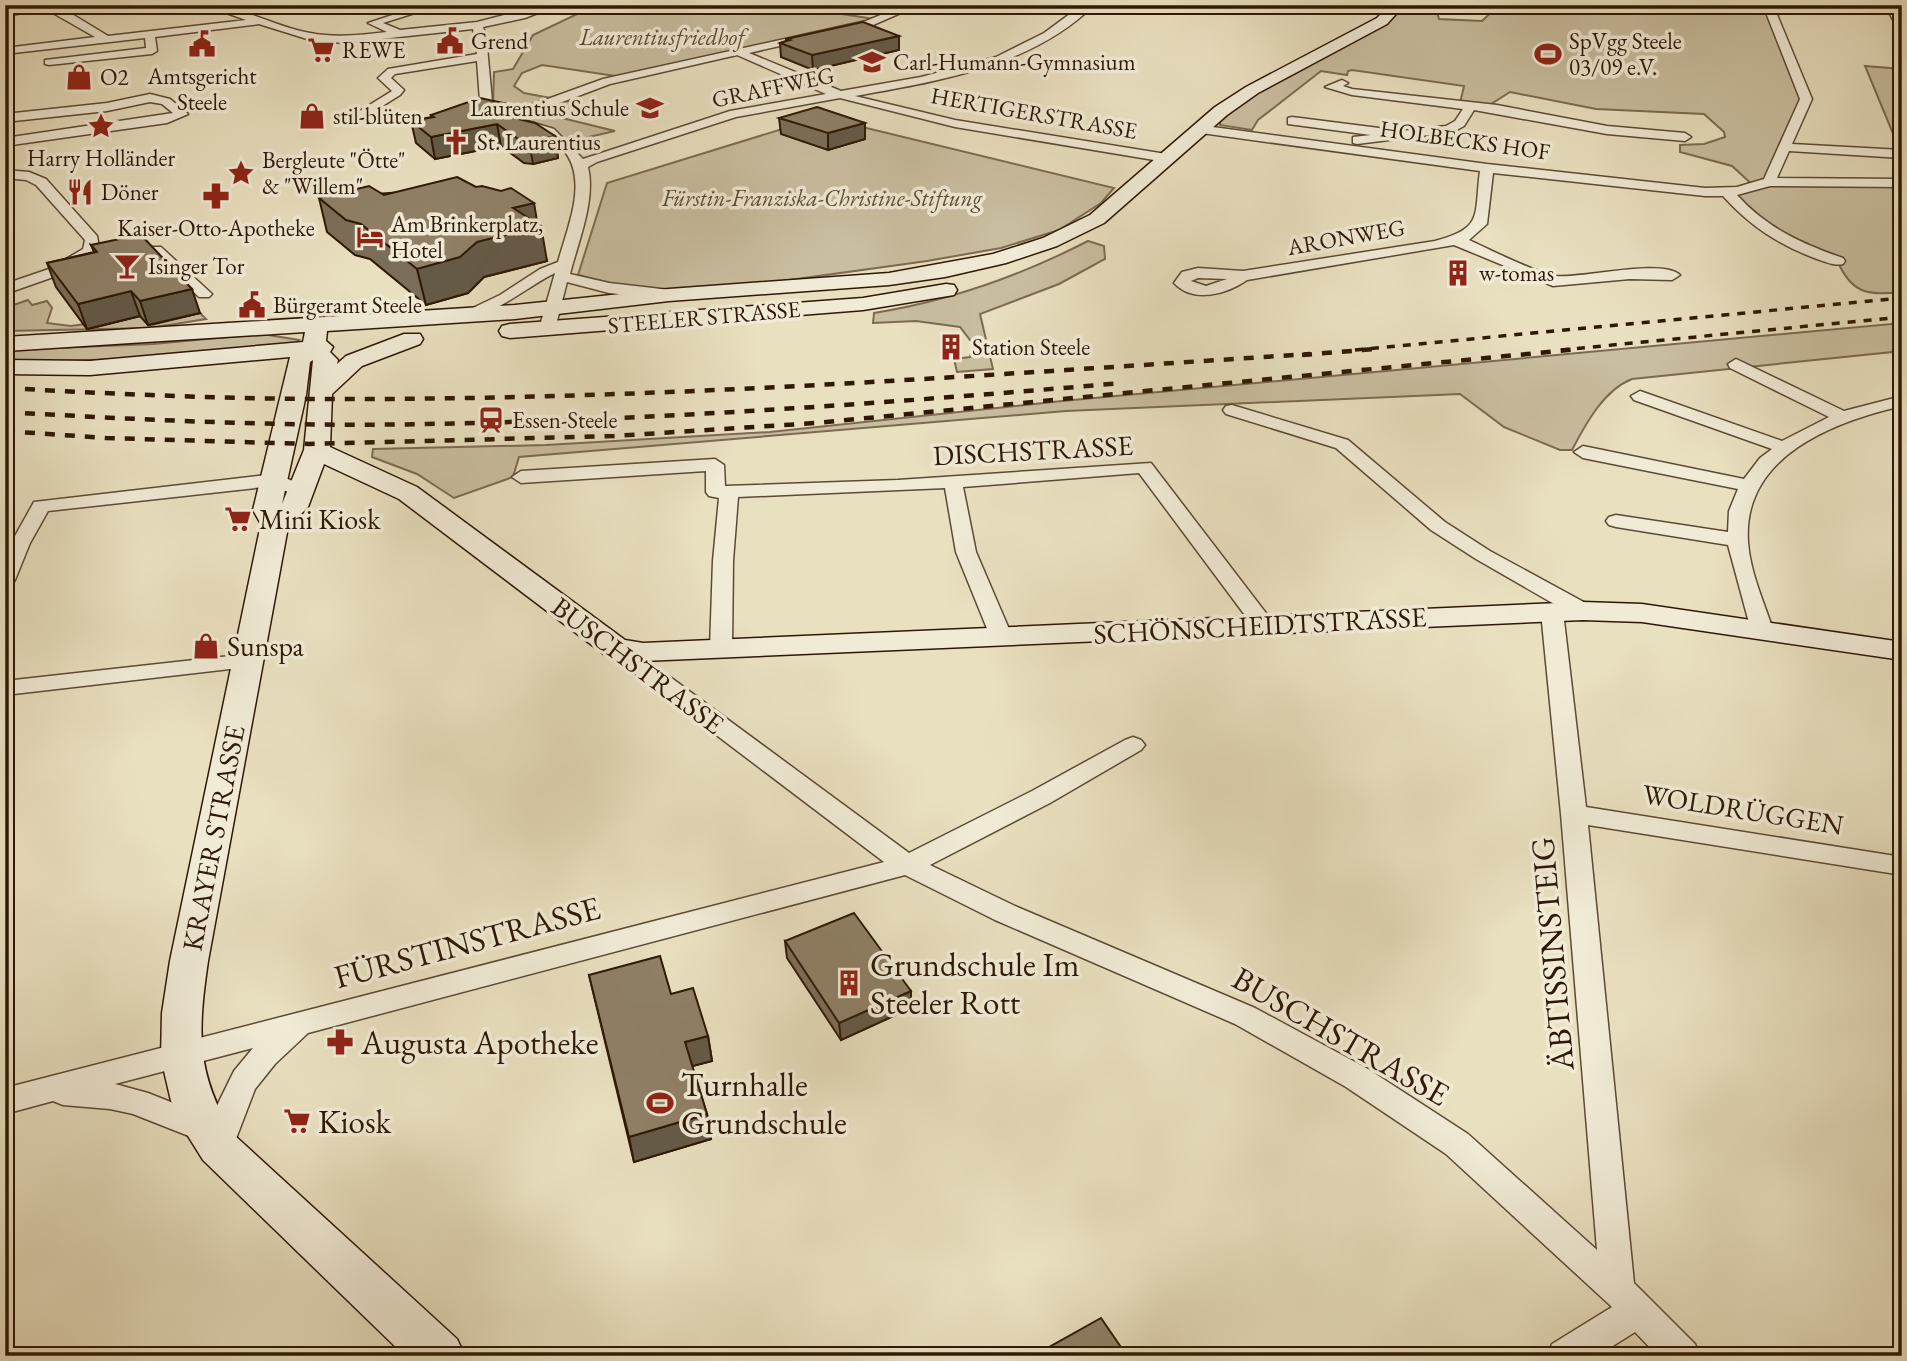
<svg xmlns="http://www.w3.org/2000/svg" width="1907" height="1361" viewBox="0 0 1907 1361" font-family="'EB Garamond',serif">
<rect width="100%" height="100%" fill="#e9e0c0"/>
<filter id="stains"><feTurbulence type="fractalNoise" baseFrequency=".00286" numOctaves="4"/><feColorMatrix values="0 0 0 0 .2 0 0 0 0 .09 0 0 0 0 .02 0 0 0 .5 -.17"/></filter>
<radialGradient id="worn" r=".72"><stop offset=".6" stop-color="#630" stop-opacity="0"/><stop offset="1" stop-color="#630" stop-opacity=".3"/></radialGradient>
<!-- green -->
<g fill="#c9bea0" stroke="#7c6b52" stroke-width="2">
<path d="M596 5H783L881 20 622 77 542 65 522 73 514 86 524 93 588 105 558 117 615 131 563 143 497 115 493 105 494 72 513 69 533 35Z"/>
<path d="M1398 5H1435L1439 19 1482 21 1499 5H1637L1772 14 1806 94 1769 182 1902 183V292C1868 295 1852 295 1837 260L1771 234 1726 192 1755 187 1732 166 1680 152V145L1704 144 1725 137 1724 132 1704 114 1596 109 1510 92 1488 106 1460 103 1464 86 1352 70 1348 71 1347 75 1321 71 1258 120 1252 130 1220 125 1221 111Z"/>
<path d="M1865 66 1902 69V154L1901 153Z"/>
<path d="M821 117 1114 188 1101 203 1059 230 1001 248 927 261 689 294 622 286 578 275 607 183Z"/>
<path d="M1088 241 1104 246 1105 259 1059 284 980 314 993 369 957 372 954 359 970 357 973 344 960 327 916 321 873 323 874 313C949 301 1020 276 1088 241Z"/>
<path d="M28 300 32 305 47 301 52 308 47 323 71 326 85 324 89 329 140 316 149 326 200 313 206 319 150 328 5 331V308Z"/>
<path d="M1902 323V351L1632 379C1604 390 1586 423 1572 450H1560L1504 427 1460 394 1066 411 519 457 513 477 454 498 417 474 372 457 373 449 546 445 770 432 1062 401Z"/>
<path d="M262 334 299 340 293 346 134 359 5 362V350L153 344Z"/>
</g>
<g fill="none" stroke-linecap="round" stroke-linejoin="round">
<!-- minor casing -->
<g stroke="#5d4a34" stroke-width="3">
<g id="minor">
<path d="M33 5H57L108 36 246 20 204 5C241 5 274 27 310 33 336 38 361 35 387 32L368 23 423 5H440L383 23 400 30 477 22 543 5H558L525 18 483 27 486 36 492 101 495 106 520 109 603 79 866 21 905 5H919L873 25 749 53 841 91 921 77 996 57 1044 33 1082 5H1094C1031 67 938 81 855 96L955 120 1166 154 1172 158 1166 162 955 127 840 98 736 117 597 162 588 167C596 200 578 242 570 274L609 283 670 290 678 295 670 300 609 293 567 282 555 329 547 334 539 329 555 273C532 283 482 325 458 319L456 316 500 295 540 269 558 262C570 218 596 165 546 135 530 125 506 122 489 117L480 101 477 61 395 74 391 78 404 90 400 95 352 125 342 122 392 91 378 78 388 69 477 54 473 29 343 43 307 39 259 24 155 37 157 51 152 54 49 65 45 64V60L146 48 145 38 5 54V48L95 37 46 9 5 16V10ZM737 55 826 94 730 111 583 159 554 129 514 117 525 116 610 84Z"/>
<path d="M1763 5H1773L1812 99 1792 144 1902 150V158L1789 151 1777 178 1902 179V187L1770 186 1737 195C1767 228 1802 244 1843 258L1845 261 1843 264C1834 266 1826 262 1817 259 1779 245 1750 226 1723 196H1705L1493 173 1487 224 1469 240C1489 249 1538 274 1556 276 1581 279 1662 258 1680 275L1672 280 1630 279 1553 286 1454 245 1247 280C1227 294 1194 304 1174 283L1182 272 1198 268 1243 271 1435 241C1484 228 1474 216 1480 171L1194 132V126L1198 125 1487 164 1705 188 1737 187 1764 179 1800 99ZM1198 278 1227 279 1206 286 1191 281Z"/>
<path d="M1885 5H1895L1902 17V30L1897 27Z"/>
<path d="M1342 80 1348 83 1343 86 1352 89 1497 105 1607 126 1685 133 1691 137 1685 141 1607 134 1474 110 1464 126 1453 132 1357 144 1353 143V137L1371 135 1288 124V118L1292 117 1379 128 1384 133 1446 126 1455 121 1463 109 1352 95 1325 87Z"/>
<path d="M150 94 170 99 188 114 167 123 5 146V138L173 113 162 104 150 102 107 111 5 122V114L107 103Z"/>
<path d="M5 170 29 172 46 179 97 236 99 247H161L212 294 209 297H199L152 254 92 256 59 275 5 294V284L49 269 83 249 85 240 36 185 26 180 5 178Z"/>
<path d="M1736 359 1844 411 1902 396V406C1832 422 1742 457 1748 542 1750 572 1764 602 1773 630L1770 635H1754L1751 630 1728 545 1616 527 1609 525 1606 521 1609 517 1616 515 1728 532 1729 511 1738 489 1583 458 1574 452 1583 446 1744 479 1760 458 1772 449 1634 400 1631 396 1640 391 1782 441 1829 417 1730 368 1728 364Z"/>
<path d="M1232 405 1348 440 1445 522 1490 551 1591 606 1594 611 1591 616H1575L1476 559 1431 530 1336 448 1226 414 1223 410 1226 406Z"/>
<path d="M715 459 724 465 725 486 898 480 1151 463 1275 625 1272 630H1256L1139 473 963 487 976 552 1012 636 1009 641H993L990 636 956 552 945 488 738 497 733 561 732 648 729 653H713L710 648 713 561 719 498 709 496 706 492V471L521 483 512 477 521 471Z"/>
<path d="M275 474 308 487 311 491 301 497 273 486 48 511 30 543 15 580 12 584 5 586V554L34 502Z"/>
<path d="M1552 606 1560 607 1563 612 1586 807 1902 857V875L1588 825 1634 1283 1695 1344 1700 1356H1658L1635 1332 1597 1356H1547L1552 1344 1612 1307 1446 1154 1346 1087 1235 1024 995 920 905 875 308 1033 275 1064 255 1089 229 1157 218 1161 207 1157 202 1147 204 1142 133 1114 110 1109 63 1105 53 1101 5 1114V1088L884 862 608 653 605 648 608 643H624L909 853 1032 791 1125 740 1133 737 1141 740 1145 745 1141 750 1050 803 930 865 1015 906 1255 1008 1368 1069 1468 1134 1597 1250 1561 814 1541 612 1544 607ZM253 1048 234 1071 211 1118 148 1093 115 1084Z"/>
<path d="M248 654 256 656 259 661 256 666 5 695V681Z"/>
</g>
</g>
<!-- secondary casing -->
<g stroke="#2e1805" stroke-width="3">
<g id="secondary">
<path d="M1389 5H1404L1387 24 1258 93 1227 115 1104 223 1057 246 1006 263 945 277 889 285 669 301 515 319 327 331 326 341 333 347 330 352 338 360 337 364 346 356 404 334H420L423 339 420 344 362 366 332 394 330 447 417 487 625 640 643 643 1583 602 1642 604 1902 642V660L1642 622 1583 620 643 661 605 655 399 499 324 464 308 507 288 527 208 961C198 1030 195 1073 233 1134L457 1339 465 1356H405L203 1160 188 1136 171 1101 161 1058 162 1013 170 961 261 524 253 510 290 357 90 375 5 374V360L90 361 303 342 305 332 5 351V337L515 305 669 289 889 273 993 254 1043 238 1090 215 1215 107 1246 87 1377 18ZM313 360 304 450 282 504 306 395 310 362Z"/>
<path d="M946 284 954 285 957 290 954 295 863 310 510 338 502 336 499 331 502 326 510 324 863 298Z"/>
</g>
</g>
<!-- minor -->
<use href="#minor" fill="#f1ebd6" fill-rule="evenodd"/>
<!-- secondary -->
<use href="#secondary" fill="#f1ebd6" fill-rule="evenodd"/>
<!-- rail-far1 -->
<g stroke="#2e1805" stroke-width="3.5" stroke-dasharray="8 8" stroke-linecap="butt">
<path d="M1355 350 1902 298"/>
<path d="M1561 350 1902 317"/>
</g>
<!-- rail -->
<g stroke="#2e1805" stroke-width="4.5" stroke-dasharray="10 10" stroke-linecap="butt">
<path d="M1302 355 1375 349"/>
<path d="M5 388C114 394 224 399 333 399 659 400 985 375 1310 354"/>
<path d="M5 412C145 420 286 427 426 424 659 420 890 403 1122 383"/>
<path d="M5 431 106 438 309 444 614 436 816 423 1579 349"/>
</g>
</g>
<!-- wall -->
<g fill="#7b6e58" stroke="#2e1805" stroke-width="2">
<path d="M899 36V50L813 70 781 57 780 43 786 41V39Z"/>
<path d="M517 106 519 119 555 136 558 158 533 164 524 163 501 146 435 159 416 143 411 121 432 117 431 115Z"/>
<path d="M779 118 865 123V139L828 150 781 134Z"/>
<path d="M476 187 537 224 547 261 484 277 468 293 426 305 370 259 355 255 327 232 319 198Z"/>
<path d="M91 245 200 313 148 325 140 316 87 329 56 287 47 263 94 252Z"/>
<path d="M785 941 911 1008 841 1040 787 958Z"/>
<path d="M589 975 671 994 708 1036 712 1061 692 1066 707 1114 711 1139 634 1162Z"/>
</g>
<!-- shaded-wall -->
<g fill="#645a47" stroke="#2e1805" stroke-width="2">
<path d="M899 36V50L813 70 812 55Z"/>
<path d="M517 106 521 128 498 114Z"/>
<path d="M865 123V139L828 150V133Z"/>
<path d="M497 124 501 146 435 159 431 137Z"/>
<path d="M555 136 558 158 533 164 529 142Z"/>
<path d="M534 203 538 227 541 226 547 261 484 277 468 293 426 305 417 269 513 208Z"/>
<path d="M192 289 200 313 148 325 140 301Z"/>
<path d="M131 291 140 316 87 329 78 304Z"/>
<path d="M911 991V1008L841 1040 839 1023Z"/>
<path d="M708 1036 712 1061 689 1067 685 1042Z"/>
<path d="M707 1114 711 1139 634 1162 629 1137Z"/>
</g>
<!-- building -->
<g fill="#8f8066" stroke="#2e1805" stroke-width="2">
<path d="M863 22 899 36 812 55 780 43 790 40 786 39Z"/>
<path d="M480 98 517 106 498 114 535 123 555 136 529 142 521 141 497 124 431 137 411 121 434 117 431 115Z"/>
<path d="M817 107 865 123 828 133 779 118Z"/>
<path d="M457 177 476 187 482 186 501 191 511 188 534 203 513 208 541 226 477 242 460 257 417 269 361 224 346 220 319 198 369 186 384 195Z"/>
<path d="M134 236 137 238 143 237 192 289 140 301 131 291 78 304 47 263 97 252 91 245Z"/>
<path d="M854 913 911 991 839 1023 785 941Z"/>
<path d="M660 956 671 994 693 988 708 1036 685 1042 707 1114 629 1137 589 975Z"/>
<path d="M1101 1318 1127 1356H1047L1044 1350Z"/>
</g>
<!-- icons -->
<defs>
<g id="civic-bare" transform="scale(2.1)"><path d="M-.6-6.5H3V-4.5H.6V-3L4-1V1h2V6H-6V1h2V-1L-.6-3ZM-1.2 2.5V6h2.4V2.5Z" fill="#8f2418" stroke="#f1ebd6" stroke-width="2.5" paint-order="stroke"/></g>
<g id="supermarket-bare" transform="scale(2.1)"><path d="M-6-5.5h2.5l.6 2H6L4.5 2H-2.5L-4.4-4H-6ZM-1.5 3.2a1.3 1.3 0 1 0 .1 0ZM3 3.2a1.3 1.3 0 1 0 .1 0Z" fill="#8f2418" stroke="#f1ebd6" stroke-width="2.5" paint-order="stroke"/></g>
<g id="stadium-bare" transform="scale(2.1)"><path d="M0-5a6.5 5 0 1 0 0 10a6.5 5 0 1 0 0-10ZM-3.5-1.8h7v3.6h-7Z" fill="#8f2418" stroke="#f1ebd6" stroke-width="2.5" paint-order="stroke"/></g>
<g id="school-bare" transform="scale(2.1)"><path d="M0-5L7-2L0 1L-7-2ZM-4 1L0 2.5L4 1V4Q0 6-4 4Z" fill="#8f2418" stroke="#f1ebd6" stroke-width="2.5" paint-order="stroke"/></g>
<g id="shop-bare" transform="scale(2.1)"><path d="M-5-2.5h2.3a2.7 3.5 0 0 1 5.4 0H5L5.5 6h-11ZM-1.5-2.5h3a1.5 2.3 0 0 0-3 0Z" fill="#8f2418" stroke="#f1ebd6" stroke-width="2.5" paint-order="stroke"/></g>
<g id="sight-bare" transform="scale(2.1)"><path d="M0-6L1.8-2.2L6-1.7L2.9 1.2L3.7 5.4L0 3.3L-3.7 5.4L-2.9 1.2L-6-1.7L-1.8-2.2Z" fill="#8f2418" stroke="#f1ebd6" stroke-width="2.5" paint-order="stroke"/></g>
<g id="church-bare" transform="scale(2.1)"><path d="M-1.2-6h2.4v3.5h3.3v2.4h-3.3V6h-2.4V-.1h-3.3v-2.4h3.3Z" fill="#8f2418" stroke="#f1ebd6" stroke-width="2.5" paint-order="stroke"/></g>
<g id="restaurant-bare" transform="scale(2.1)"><path d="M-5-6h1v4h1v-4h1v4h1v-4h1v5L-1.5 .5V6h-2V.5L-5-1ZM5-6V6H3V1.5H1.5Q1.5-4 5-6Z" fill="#8f2418" stroke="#f1ebd6" stroke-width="2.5" paint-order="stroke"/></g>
<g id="pharmacy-bare" transform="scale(2.1)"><path d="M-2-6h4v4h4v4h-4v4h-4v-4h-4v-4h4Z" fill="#8f2418" stroke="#f1ebd6" stroke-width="2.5" paint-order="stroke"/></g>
<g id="hotel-bare" transform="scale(2.1)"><path d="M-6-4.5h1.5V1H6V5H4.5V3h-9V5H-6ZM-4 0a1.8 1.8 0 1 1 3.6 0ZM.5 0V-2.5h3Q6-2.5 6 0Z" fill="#8f2418" stroke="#f1ebd6" stroke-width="2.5" paint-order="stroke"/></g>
<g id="bar-bare" transform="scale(2.1)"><path d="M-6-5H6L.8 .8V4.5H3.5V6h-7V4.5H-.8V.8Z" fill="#8f2418" stroke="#f1ebd6" stroke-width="2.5" paint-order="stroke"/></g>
<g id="building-bare" transform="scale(2.1)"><path d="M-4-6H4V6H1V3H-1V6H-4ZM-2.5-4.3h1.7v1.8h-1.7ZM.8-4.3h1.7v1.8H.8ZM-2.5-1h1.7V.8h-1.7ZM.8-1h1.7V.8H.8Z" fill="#8f2418" stroke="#f1ebd6" stroke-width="2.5" paint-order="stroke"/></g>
<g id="station-bare" transform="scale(2.1)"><path d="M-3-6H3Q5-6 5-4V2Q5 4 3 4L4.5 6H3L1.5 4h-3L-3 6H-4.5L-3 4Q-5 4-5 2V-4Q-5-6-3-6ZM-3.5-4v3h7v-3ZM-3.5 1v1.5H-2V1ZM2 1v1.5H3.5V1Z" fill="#8f2418" stroke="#f1ebd6" stroke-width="2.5" paint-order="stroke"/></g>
</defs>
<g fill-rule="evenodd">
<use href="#civic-bare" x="450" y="41"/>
<use href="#civic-bare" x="202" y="44"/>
<use href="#supermarket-bare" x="321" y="50"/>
<use href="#stadium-bare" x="1548" y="54"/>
<use href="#school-bare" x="872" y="62"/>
<use href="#shop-bare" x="79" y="77"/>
<use href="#school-bare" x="650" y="108"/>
<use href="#shop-bare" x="312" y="116"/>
<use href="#sight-bare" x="101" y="126"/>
<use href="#church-bare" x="456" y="142"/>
<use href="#sight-bare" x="241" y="173"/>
<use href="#restaurant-bare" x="80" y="192"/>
<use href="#pharmacy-bare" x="216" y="196"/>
<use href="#hotel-bare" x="370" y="237"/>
<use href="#bar-bare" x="127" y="266"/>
<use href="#building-bare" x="1458" y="273"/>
<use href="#civic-bare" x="252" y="305"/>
<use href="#building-bare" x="951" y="347"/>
<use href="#station-bare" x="491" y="420"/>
<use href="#supermarket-bare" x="238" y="519"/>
<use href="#shop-bare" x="206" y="646"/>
<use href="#building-bare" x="849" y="983"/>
<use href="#pharmacy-bare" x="340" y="1042"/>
<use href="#stadium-bare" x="660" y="1103"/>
<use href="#supermarket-bare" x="297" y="1121"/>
</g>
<g text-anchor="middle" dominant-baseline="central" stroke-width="7" stroke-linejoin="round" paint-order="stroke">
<!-- far-park labels -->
<g font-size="23" font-style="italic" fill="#5c4a34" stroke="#f1ebd6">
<text x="662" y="37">Laurentiusfriedhof</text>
<text x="822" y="198">Fürstin-Franziska-Christine-Stiftung</text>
</g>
<!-- far-poi labels -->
<g font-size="23" fill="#2e1805" stroke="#f1ebd6" text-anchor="start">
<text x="471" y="41">Grend</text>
<text x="1569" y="41">SpVgg Steele<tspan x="1569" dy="26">03/09 e.V.</tspan></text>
<text x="342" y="50">REWE</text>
<text x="893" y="62">Carl-Humann-Gymnasium</text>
<text x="202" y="76" text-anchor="middle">Amtsgericht<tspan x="202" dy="26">Steele</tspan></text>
<text x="100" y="77">O2</text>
<text x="629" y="108" text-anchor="end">Laurentius Schule</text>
<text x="333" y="116">stil-blüten</text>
<text x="477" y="142">St. Laurentius</text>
<text x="101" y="158" text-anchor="middle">Harry Holländer</text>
<text x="262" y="160">Bergleute "Ötte"<tspan x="262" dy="26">&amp; "Willem"</tspan></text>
<text x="101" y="192">Döner</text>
<text x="391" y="224">Am Brinkerplatz,<tspan x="391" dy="26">Hotel</tspan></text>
<text x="216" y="228" text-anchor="middle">Kaiser-Otto-Apotheke</text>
<text x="148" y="266">Isinger Tor</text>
<text x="1479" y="273">w-tomas</text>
<text x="273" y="305">Bürgeramt Steele</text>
<text x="972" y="347">Station Steele</text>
<text x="512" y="420">Essen-Steele</text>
</g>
<!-- far-street labels -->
<g font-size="23" fill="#2e1805" stroke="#f1ebd6">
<text transform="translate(773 87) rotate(-12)">GRAFFWEG</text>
<text transform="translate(1034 113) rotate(10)">HERTIGERSTRASSE</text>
<text transform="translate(1465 140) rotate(8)">HOLBECKS HOF</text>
<text transform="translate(1346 237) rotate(-10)">ARONWEG</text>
<text transform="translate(704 317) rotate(-5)">STEELER STRASSE</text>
</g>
<!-- street labels -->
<g font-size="28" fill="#2e1805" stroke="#f1ebd6">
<text transform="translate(1033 450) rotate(-3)">DISCHSTRASSE</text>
<text transform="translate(1260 625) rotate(-3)">SCHÖNSCHEIDTSTRASSE</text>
<text transform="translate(638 665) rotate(37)">BUSCHSTRASSE</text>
<text transform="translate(1743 809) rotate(9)">WOLDRÜGGEN</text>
<text transform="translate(213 838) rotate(-79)">KRAYER STRASSE</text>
</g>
<!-- poi labels -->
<g font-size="28" fill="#2e1805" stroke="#f1ebd6" text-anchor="start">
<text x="259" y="519">Mini Kiosk</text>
<text x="227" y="646">Sunspa</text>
</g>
<!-- near-street labels -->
<g font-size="33" fill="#2e1805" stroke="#f1ebd6">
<text transform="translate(467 942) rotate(-15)">FÜRSTINSTRASSE</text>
<text transform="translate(1552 954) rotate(-95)">ÄBTISSINSTEIG</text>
<text transform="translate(1341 1036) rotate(30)">BUSCHSTRASSE</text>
</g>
<!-- near-poi labels -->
<g font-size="33" fill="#2e1805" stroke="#f1ebd6" text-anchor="start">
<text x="870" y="964">Grundschule Im<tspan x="870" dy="38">Steeler Rott</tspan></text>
<text x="361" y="1042">Augusta Apotheke</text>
<text x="681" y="1084">Turnhalle<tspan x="681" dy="38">Grundschule</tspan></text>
<text x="318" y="1121">Kiosk</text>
</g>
</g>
<!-- margin -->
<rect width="1907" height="1361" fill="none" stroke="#e9e0c0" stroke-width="28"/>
<rect x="7" y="7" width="1893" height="1347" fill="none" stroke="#2e1805" stroke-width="3.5"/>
<rect x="14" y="14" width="1879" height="1333" fill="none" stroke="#2e1805" stroke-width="2"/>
<rect width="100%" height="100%" filter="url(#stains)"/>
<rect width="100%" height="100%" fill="url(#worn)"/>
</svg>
